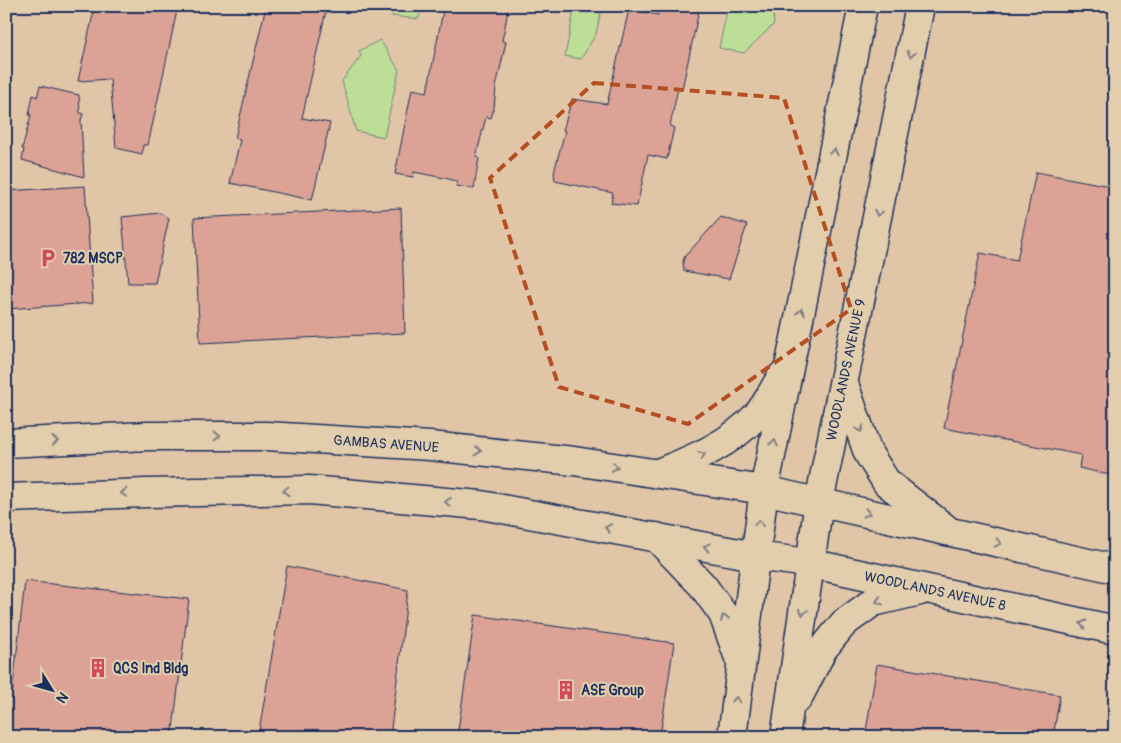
<svg xmlns="http://www.w3.org/2000/svg" width="1121" height="743" viewBox="0 0 1121 743" font-family="Pangolin,sans-serif">
<rect width="100%" height="100%" fill="#e1c5a7"/>
<filter id="ink" filterUnits="userSpaceOnUse"><feTurbulence type="fractalNoise" baseFrequency=".02" numOctaves="2"/><feDisplacementMap in="SourceGraphic" scale="10" xChannelSelector="R" yChannelSelector="G"/><feConvolveMatrix kernelMatrix="1 2 1 2 8 2 1 2 1" color-interpolation-filters="sRGB"/></filter>
<g filter="url(#ink)">
<!-- green -->
<g fill="#bdde97" stroke="#6c867a">
<path d="M392 6H423L418 19 392 16Z"/>
<path d="M579 6H602L596 34 581 59 565 56 574 11Z"/>
<path d="M728 6H772L774 24 744 53 719 48Z"/>
<path d="M380 40 399 70 384 137 356 131 342 81 361 56 359 51Z"/>
</g>
<!-- building -->
<g fill="#dba295" stroke="#1b2f5e">
<path d="M95 6H178L148 145H143L142 154 116 148 110 79 78 81Z"/>
<path d="M266 6H309L308 8 326 11 302 118 330 123 312 200 230 183 240 140 235 138Z"/>
<path d="M444 6 474 11 475 6H509L502 41 506 42 496 87 494 108 491 118 486 117 476 157 479 158 474 189 456 186 457 182 449 179 414 172 413 177 395 174 412 89 427 92Z"/>
<path d="M659 6H700L682 89 678 88 670 126 674 128 667 159 648 155 637 206 611 203 613 193 555 181 554 172 565 131 563 130 572 99 607 104 629 9 658 15Z"/>
<path d="M40 86 79 95 80 113 83 114 81 120 84 177 22 160 24 149H22L31 115H29L33 95 37 97Z"/>
<path d="M1036 172 1115 187V476L1079 468 1081 455 944 428 980 253 1017 260Z"/>
<path d="M85 186 93 303 6 309V191Z"/>
<path d="M401 208 405 333 200 343 194 218Z"/>
<path d="M160 213 169 218 155 283H128L122 217Z"/>
<path d="M721 217 747 225 729 279 684 271 683 261 685 256Z"/>
<path d="M287 566 408 590 390 737H258Z"/>
<path d="M25 581 189 599 172 737H7Z"/>
<path d="M475 615 674 643 660 737H457Z"/>
<path d="M877 664 1060 695 1053 737H865Z"/>
</g>
<g fill="none" stroke-linecap="round" stroke-linejoin="round">
<!-- major casing -->
<g stroke="#1b2f5e" stroke-width="31">
<g id="major">
<path d="M844 384 868 453 887 483 945 528"/>
<path d="M6 443 147 436H266L430 446 574 461 764 490 1115 569"/>
<path d="M658 473C694 459 730 444 757 415 767 404 774 388 782 376"/>
<path d="M6 498 147 493 309 490 481 505 755 556 809 563 1115 630"/>
<path d="M656 537 703 586 723 614 739 658"/>
<path d="M798 698 823 649 844 623 873 602 920 591"/>
<path d="M732 737 764 490 863 6"/>
<path d="M785 737 819 502 920 6"/>
</g>
</g>
<!-- major -->
<use href="#major" stroke="#e2ceac" stroke-width="28"/>
</g>
<!-- one-way arrows -->
<defs><path id="oneway-chevron" d="M-2-3.5L2.5 0L-2 3.5" fill="none" stroke-width="1.6" stroke-linecap="round" stroke-linejoin="round" transform="scale(1.25)"/></defs>
<g stroke="#7e7e85">
<use href="#oneway-chevron" transform="translate(911 54) rotate(102)"/>
<use href="#oneway-chevron" transform="translate(834 152) rotate(-79)"/>
<use href="#oneway-chevron" transform="translate(878 213) rotate(102)"/>
<use href="#oneway-chevron" transform="translate(801 312) rotate(-79)"/>
<use href="#oneway-chevron" transform="translate(860 429) rotate(71)"/>
<use href="#oneway-chevron" transform="translate(217 436)"/>
<use href="#oneway-chevron" transform="translate(55 441) rotate(-3)"/>
<use href="#oneway-chevron" transform="translate(774 443) rotate(-78)"/>
<use href="#oneway-chevron" transform="translate(478 451) rotate(6)"/>
<use href="#oneway-chevron" transform="translate(702 455) rotate(-25)"/>
<use href="#oneway-chevron" transform="translate(615 467) rotate(9)"/>
<use href="#oneway-chevron" transform="translate(286 491) rotate(179)"/>
<use href="#oneway-chevron" transform="translate(124 493) rotate(178)"/>
<use href="#oneway-chevron" transform="translate(448 502) rotate(-175)"/>
<use href="#oneway-chevron" transform="translate(867 513) rotate(13)"/>
<use href="#oneway-chevron" transform="translate(759 523) rotate(-82)"/>
<use href="#oneway-chevron" transform="translate(608 528) rotate(-170)"/>
<use href="#oneway-chevron" transform="translate(998 543) rotate(13)"/>
<use href="#oneway-chevron" transform="translate(707 547) rotate(-169)"/>
<use href="#oneway-chevron" transform="translate(879 601) rotate(163)"/>
<use href="#oneway-chevron" transform="translate(803 612) rotate(98)"/>
<use href="#oneway-chevron" transform="translate(724 618) rotate(-114)"/>
<use href="#oneway-chevron" transform="translate(1083 624) rotate(-168)"/>
<use href="#oneway-chevron" transform="translate(736 700) rotate(-83)"/>
</g>
</g>
<!-- marked area -->
<path fill="none" stroke="#b54e20" stroke-width="4" stroke-dasharray="10 6" stroke-linejoin="round" d="M594 83 784 98 851 309 688 424 559 387 490 178Z"/>
<!-- icons -->
<defs>
<g id="parking-bare" transform="scale(1.5)"><path d="M-3.5-5.5H1a3.5 3.5 0 0 1 0 7H-1V5.5H-3.5ZM-1-3.4V-.6H.8a1.4 1.4 0 0 0 0-2.8Z" fill="#d1495b" stroke="#e2ceac" stroke-width="2.5" paint-order="stroke"/></g>
<g id="building-bare" transform="scale(1.5)"><path d="M-4-6H4V6H1V3H-1V6H-4ZM-2.5-4.3h1.7v1.8h-1.7ZM.8-4.3h1.7v1.8H.8ZM-2.5-1h1.7V.8h-1.7ZM.8-1h1.7V.8H.8Z" fill="#d1495b" stroke="#e2ceac" stroke-width="2.5" paint-order="stroke"/></g>
</defs>
<g fill-rule="evenodd">
<use href="#parking-bare" x="48" y="258"/>
<use href="#building-bare" x="98" y="668"/>
<use href="#building-bare" x="566" y="690"/>
</g>
<g text-anchor="middle" dominant-baseline="central" stroke-width="4" stroke-linejoin="round" paint-order="stroke">
<!-- poi labels -->
<g font-size="14" font-weight="bold" fill="#1b2f5e" stroke="#e2ceac" text-anchor="start">
<text x="63" y="258">782 MSCP</text>
<text x="113" y="668">QCS Ind Bldg</text>
<text x="581" y="690">ASE Group</text>
</g>
<!-- street labels -->
<g font-size="14" fill="#1b2f5e" stroke="#e2ceac">
<text transform="translate(846 370) rotate(-78)">WOODLANDS AVENUE 9</text>
<text transform="translate(386 444) rotate(4)">GAMBAS AVENUE</text>
<text transform="translate(935 591) rotate(12)">WOODLANDS AVENUE 8</text>
</g>
</g>
<!-- margin -->
<rect width="1121" height="743" fill="none" stroke="#e2ceac" stroke-width="25"/>
<rect x="12" y="12" width="1096" height="718" fill="none" stroke="#1b2f5e" stroke-width="2" filter="url(#ink)"/>
<!-- north arrow -->
<g transform="translate(52 690) rotate(127)" stroke="#e2ceac" stroke-width="4" paint-order="stroke">
<path d="M0-4L9 19L0 12L-9 19Z" fill="#1b2f5e"/>
<text y="-8" font-size="14" font-weight="bold" text-anchor="middle" fill="#1b2f5e">N</text>
</g>
</svg>
